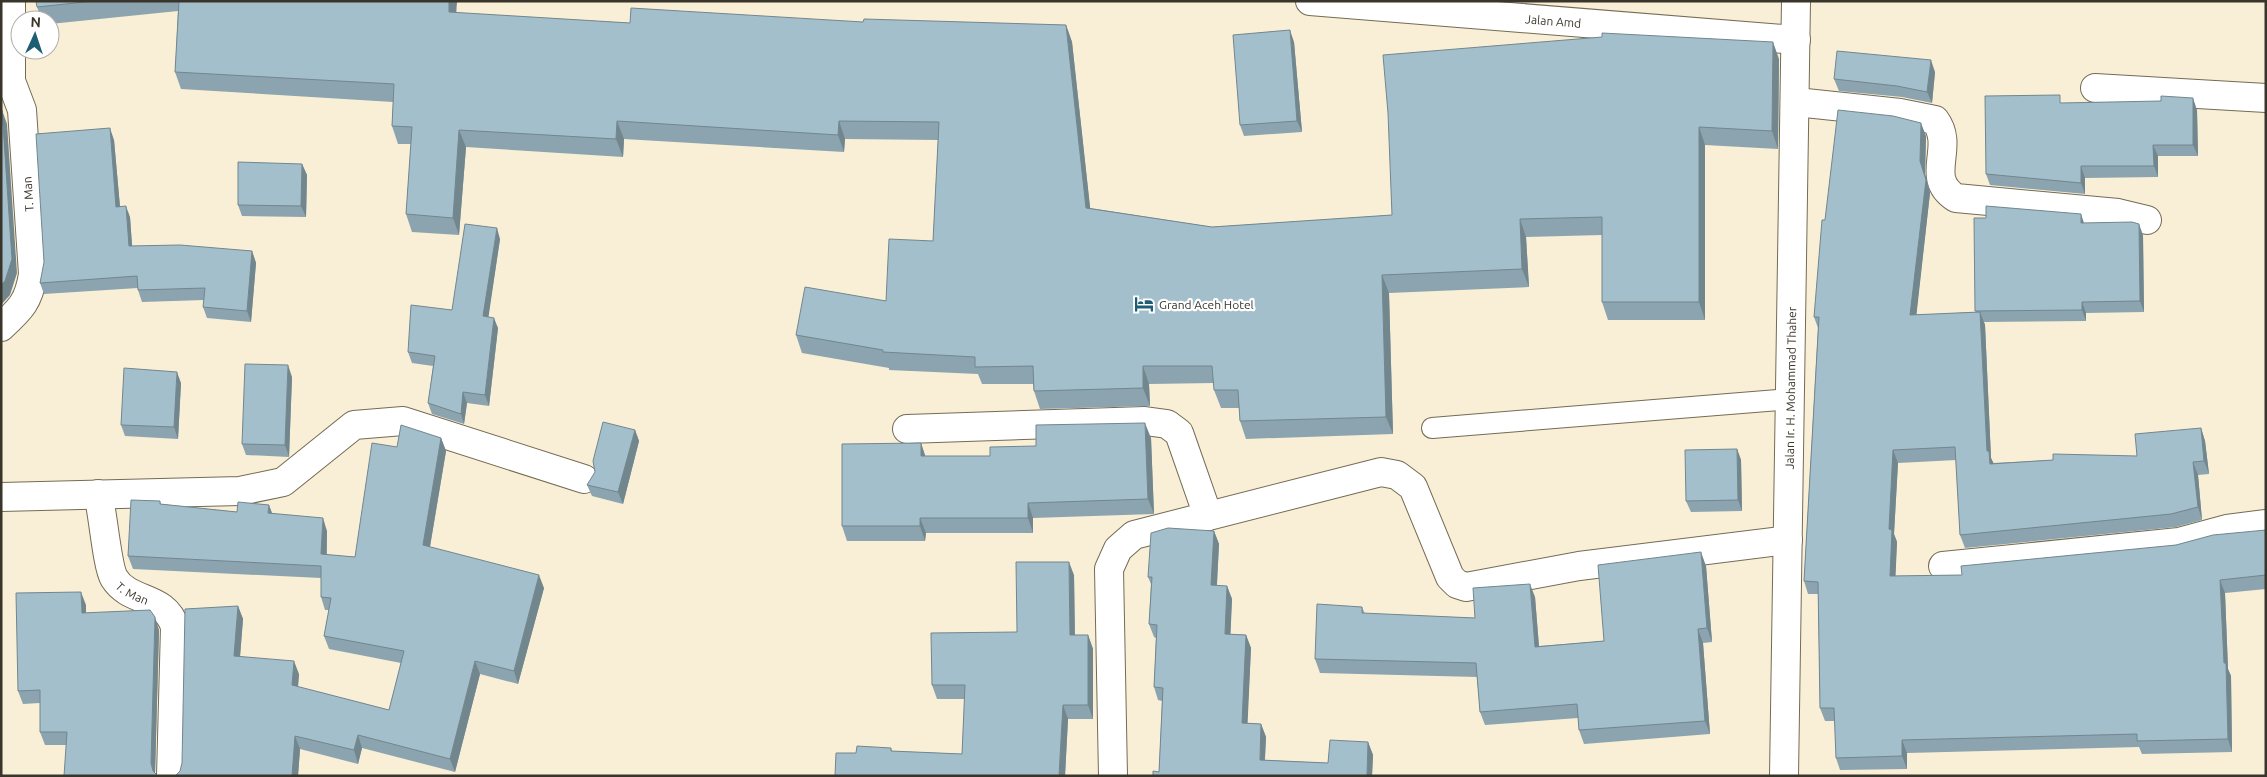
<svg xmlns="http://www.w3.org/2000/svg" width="2267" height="777" viewBox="0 0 2267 777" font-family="Ubuntu,sans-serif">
<rect width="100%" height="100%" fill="#f9efd6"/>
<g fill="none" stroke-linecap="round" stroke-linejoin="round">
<!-- lane casing -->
<g stroke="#746b55" stroke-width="22">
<path id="lane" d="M1432 428 1791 399"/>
</g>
<!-- street casing -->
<g stroke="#746b55" stroke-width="30">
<g id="street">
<path d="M1 82 11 81V1"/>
<path d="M2095 88 2266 98"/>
<path d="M1796 102 1900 113 1935 120C1956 148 1923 177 1956 198L2118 213 2147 220"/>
<path d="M1 327C21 309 29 301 33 274L22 110 11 81"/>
<path d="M907 429 1145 421 1167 424 1179 433 1208 516"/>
<path id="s1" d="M98 494C103 513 107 566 114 578 130 604 165 594 175 627L171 776"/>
<path d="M1 497 240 491 283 482 354 425 403 421 584 479"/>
<path d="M1943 566 2179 542 2227 529 2266 524"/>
<path d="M1113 776 1109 569 1118 549 1134 535 1381 472 1397 475 1413 487 1450 577 1457 584 1466 587 1579 566 1788 540"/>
</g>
</g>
<!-- secondary casing -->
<g stroke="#746b55" stroke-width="30">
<g id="secondary">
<path id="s2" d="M1310 1 1796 40"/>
<path id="s3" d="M1784 776 1796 1"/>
</g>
</g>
<!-- lane -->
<use href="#lane" stroke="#fff" stroke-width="20"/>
<!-- street -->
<use href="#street" stroke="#fff" stroke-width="28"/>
<!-- secondary -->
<use href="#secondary" stroke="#fff" stroke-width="28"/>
</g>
<!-- wall -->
<g fill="#8ca4af">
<path d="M36 1H456V13L630 23 863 22 1066 25 1072 42 1090 208 1212 227 1392 215 1779 59 1778 149 1705 145V320H1608L1602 302V235L1526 237 1529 287 1389 293 1393 434 1246 439 1240 421 1239 408H1221L1214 390V383L1149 384 1150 406 1040 409 1034 391 1033 384H982L978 374 889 370V368L802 353 796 335 886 301 933 241 938 140 845 139 844 152 624 139 623 157 466 147 459 235 412 232 406 214 411 144H398L392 126 393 102 181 89 175 72 178 11 50 24V20H42L37 7Z"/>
<path d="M1294 42 1302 132 1244 136 1240 125Z"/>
<path d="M1935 72 1932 103 1902 97 1839 91 1834 79Z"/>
<path d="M2063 103 2197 110 2198 156H2158V177L2085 178V194L1990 185 1986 174Z"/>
<path d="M1926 136 1925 174 1930 193 1916 315 1976 312 1975 311 2084 223 2143 235 2144 312 2086 313V321L1984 322 1985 325 1991 458 1993 463 2137 456 2201 428 2205 441 2209 474 2198 475 2202 520 2176 527 1965 548 1960 535 1956 460 1898 463 1894 534 1897 542 1895 576 1962 575 2176 545 2266 530V589L2225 593 2228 669 2231 676 2232 752 2142 754 2139 747 1907 753V769L1840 770 1836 758 1835 721H1825L1820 708 1818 594H1808L1804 581 1818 328 1814 317 1825 220Z"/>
<path d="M114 140 120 207 130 217 132 246 252 251 256 263 251 322 207 318 203 307 204 300 142 302 138 290V288L44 294 40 283Z"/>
<path d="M302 164 307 175 306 217 242 216 238 205Z"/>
<path d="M500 239 488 317 498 328 489 406 467 403 464 424 432 414 428 403 433 366 412 363 408 352 452 310Z"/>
<path d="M292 377 289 457 246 455 242 444Z"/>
<path d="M181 383 178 439 125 436 121 425Z"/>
<path d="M635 430 639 441 623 504 592 496 587 485Z"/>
<path d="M441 438 446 451 430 547 544 588 518 684 480 674 455 772 362 748 358 764 300 749 298 776H175L180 771 238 606 243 619 240 657 299 674 298 687 389 710 401 663 329 649 324 636 329 610H325L321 597V578L133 569 128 556 160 501 161 504 237 512 272 513 327 531V555L355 557 397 447Z"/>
<path d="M1151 438 1154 514 1033 518V533H926L925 541H847L842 526 921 443 925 456H990L1036 446Z"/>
<path d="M1737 449 1741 460 1742 511 1691 512 1686 501Z"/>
<path d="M1214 531 1219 544 1217 586H1227L1232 599 1230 634 1246 635 1251 648 1247 723 1261 724 1266 737 1265 760 1328 763 1368 742 1373 755 1372 776H1153L1159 772 1162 701 1158 700 1154 687 1156 638 1154 637 1149 624 1151 584 1148 577Z"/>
<path d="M1706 566 1712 642 1703 643 1710 734 1584 744 1579 730 1578 718 1485 725 1480 712 1477 677 1320 673 1315 659 1362 607 1365 614 1475 618 1535 597 1539 646 1604 641Z"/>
<path d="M1074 575 1075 635H1088L1093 649V719H1068L1065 776 856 753 891 748 892 751 962 754 965 699H937L932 685 1017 632Z"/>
<path d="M86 605V613L159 630 155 773 66 745H45L40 732V703L23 704 18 691Z"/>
</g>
<!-- shaded-wall -->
<g fill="#72868e">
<path d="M449 1H456L457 2 455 30 449 12Z"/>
<path d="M1066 25 1072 42 1092 225 1086 208Z"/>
<path d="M1290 30 1294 42 1302 132 1297 121Z"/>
<path d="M1773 42 1779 59 1778 149 1772 131Z"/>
<path d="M1931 60 1935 72 1932 103 1927 92Z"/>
<path d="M2193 98 2197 110 2198 156 2193 145Z"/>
<path d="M2 110 7 124 17 273 10 295 1 305Z"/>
<path d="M617 121 624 139 623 157 616 139Z"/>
<path d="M839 121 845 139 844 152 838 135Z"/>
<path d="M1921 123 1926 136 1925 174 1930 193 1915 328 1910 315 1920 161Z"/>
<path d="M1699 127 1705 145V320L1699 302Z"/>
<path d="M110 128 114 140 121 218 116 207Z"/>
<path d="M459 130 466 147 459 235 453 218Z"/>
<path d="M2153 145 2158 156V177L2154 166Z"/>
<path d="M302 164 307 175 306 217 301 206Z"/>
<path d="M2081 166 2085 178V194L2081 183Z"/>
<path d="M126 206 130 217 133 258 129 246Z"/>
<path d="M2081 214 2085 226 2081 223Z"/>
<path d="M1520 219 1526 237 1529 287 1522 269Z"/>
<path d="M2139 224 2143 235 2144 312 2140 301Z"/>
<path d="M497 228 500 239 487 327 483 316Z"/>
<path d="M252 251 256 263 251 322 247 311Z"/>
<path d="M1382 275 1389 293 1393 434 1386 417Z"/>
<path d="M2082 302 2086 313V321L2082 310Z"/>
<path d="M1980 312 1985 325 1991 458 1994 464H1990L1987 451Z"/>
<path d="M494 318 498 328 489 406 485 395Z"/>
<path d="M288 365 292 377 289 457 285 445Z"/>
<path d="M1143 366 1149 384 1150 406 1143 388Z"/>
<path d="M177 372 181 383 178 439 174 427Z"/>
<path d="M463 392 467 403 464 424 461 414Z"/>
<path d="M1145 423 1151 438 1154 514 1148 499Z"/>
<path d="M2201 428 2205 441 2209 474 2204 461Z"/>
<path d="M635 430 639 441 623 504 618 492Z"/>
<path d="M441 438 446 451 428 558 423 545Z"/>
<path d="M921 443 926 458 921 456Z"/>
<path d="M1737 449 1741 460 1742 511 1738 500Z"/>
<path d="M1893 450 1898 463 1894 534 1897 542 1895 589 1890 576 1889 529Z"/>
<path d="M2193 462 2198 475 2202 520 2198 507Z"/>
<path d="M1028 503 1033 518V533L1028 518Z"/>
<path d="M269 505 274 518 268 513Z"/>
<path d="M323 518 327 531 326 567 321 554Z"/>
<path d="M920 518 926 533 925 541 920 526Z"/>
<path d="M1214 531 1219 544 1216 598 1211 585Z"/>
<path d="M1701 552 1706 566 1712 642 1707 628Z"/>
<path d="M1069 562 1074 575 1075 649 1070 635Z"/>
<path d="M539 575 544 588 518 684 514 671Z"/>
<path d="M2220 580 2225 593 2228 669 2231 676 2232 752 2228 739Z"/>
<path d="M1530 584 1535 597 1540 660 1535 647Z"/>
<path d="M1227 586 1232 599 1230 647 1225 634Z"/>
<path d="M81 592 86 605V626L82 613Z"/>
<path d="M238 606 243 619 239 669 234 656Z"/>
<path d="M155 617 159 630 155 776 151 763Z"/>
<path d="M1698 629 1703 643 1710 734 1705 721Z"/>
<path d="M1088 635 1093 649V719L1088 705Z"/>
<path d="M1246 635 1251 648 1247 736 1242 723Z"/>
<path d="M294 661 299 674 297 698 292 685Z"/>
<path d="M475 661 480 674 455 772 450 759Z"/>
<path d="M1063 705 1068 719 1065 776H1059Z"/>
<path d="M1261 724 1266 737 1264 773 1260 760Z"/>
<path d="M358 735 362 748 358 764 354 750Z"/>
<path d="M295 736 300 749 298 776H292Z"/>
<path d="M1902 740 1907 753V769L1902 756Z"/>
<path d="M1368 742 1373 755 1372 776H1367Z"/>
</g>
<!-- building -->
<g fill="#a3bfcb" stroke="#72868e">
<path d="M36 1H94L37 7Z"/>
<path d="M179 1H449V12L630 23 631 8 863 22 864 19 1066 25 1086 208 1212 227 1392 215 1388 113 1383 55 1602 37V33L1773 42 1772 131 1699 127V302H1602V217L1520 219 1522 269 1382 275 1386 417 1240 421 1238 390H1214L1212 366H1143V388L1034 391 1033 366 975 367V357L883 352V350L796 335 805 287 886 301 889 239 933 241 939 122 839 121 838 135 617 121 616 139 459 130 453 218 406 214 412 127 392 126 394 84 175 72Z"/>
<path d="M1290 30 1297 121 1240 125 1233 35Z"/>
<path d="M1837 51 1931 60 1927 92 1897 86 1834 79Z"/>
<path d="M2060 95V103L2161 101V96L2193 98V145H2153L2154 166H2081V183L1986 174 1985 96Z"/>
<path d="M1 110H2L12 259 5 281 1 285Z"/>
<path d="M1838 110 1893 116 1921 123 1920 161 1926 180 1910 315 1980 312 1987 451H1989L1990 464 2053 460V454L2137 456 2135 434 2201 428 2204 461 2193 462 2198 507 2171 514 1960 535 1955 447 1893 450 1889 529 1892 530 1890 576 1962 575 1961 566 2176 545 2213 535 2266 530V575L2220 580 2224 663H2226L2228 739 2137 741V734L1902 740V756L1836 758 1834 708H1820L1818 582 1804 581 1819 317H1814L1822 220H1825Z"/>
<path d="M110 128 116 207 126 206 129 246 180 245 252 251 247 311 203 307 205 288 138 290 137 276 40 283 44 262 36 134Z"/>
<path d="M238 162 302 164 301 206 238 205Z"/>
<path d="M1986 206 2081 214V223L2132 222 2139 224 2140 301 2082 302V310L1975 311 1974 218H1986Z"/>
<path d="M465 224 497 228 483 316 494 318 485 395 463 392 461 414 428 403 435 356 408 352 411 305 452 310Z"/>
<path d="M245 364 288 365 285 445 242 444Z"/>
<path d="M124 368 177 372 174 427 121 425Z"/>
<path d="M603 422 635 430 618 492 587 485 595 472 593 461Z"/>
<path d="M1145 423 1148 499 1028 503V518H920V526H842V444L921 443V456H990V447L1036 446V425Z"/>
<path d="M401 425 441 438 423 545 539 575 514 671 475 661 450 759 358 735 354 750 295 736 292 776H175L180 771 182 763 185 609 238 606 234 656 294 661 292 685 389 710 404 651 324 636 331 598 321 597V566L128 556 131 500 160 501V504L237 512 238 502 269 505 268 513 323 518 321 554 355 557 372 443 397 447Z"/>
<path d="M1737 449 1738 500 1686 501 1685 450Z"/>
<path d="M1168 528 1214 531 1211 585 1227 586 1225 634 1246 635 1242 723 1261 724 1260 760 1328 763 1330 740 1368 742 1367 776H1153V771L1159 772 1163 688 1154 687 1157 625 1149 624 1152 577H1148L1151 533Z"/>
<path d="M1701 552 1707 628 1698 629 1705 721 1579 730 1577 704 1480 712 1476 663 1315 659 1317 604 1362 607V613L1475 618 1473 588 1530 584 1535 647 1604 641 1598 565Z"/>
<path d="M1016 562H1069L1070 635H1088V705H1063L1059 776H835L836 753H856L857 746 891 748V751L962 754 965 685H932L931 633 1017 632Z"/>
<path d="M81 592 82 613 150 610 155 617 151 763 153 771 158 776H64L67 732H40V690L18 691 16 593Z"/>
</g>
<!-- icons -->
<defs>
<g id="hotel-bare" transform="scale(1.5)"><path d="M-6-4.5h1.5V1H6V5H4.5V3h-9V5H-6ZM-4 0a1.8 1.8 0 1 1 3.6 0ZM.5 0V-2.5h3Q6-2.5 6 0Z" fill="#1e5e74" stroke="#fff" stroke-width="2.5" paint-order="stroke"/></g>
</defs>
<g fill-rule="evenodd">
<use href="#hotel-bare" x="1144" y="304"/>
</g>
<g text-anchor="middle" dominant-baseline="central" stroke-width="4.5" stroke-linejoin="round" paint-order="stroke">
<!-- street labels -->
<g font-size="12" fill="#39352b" stroke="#fff">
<text stroke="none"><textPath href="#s2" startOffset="244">Jalan Amd</textPath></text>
<text transform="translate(28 194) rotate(-94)">T. Man</text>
<text stroke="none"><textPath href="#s3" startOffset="388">Jalan Ir. H. Mohammad Thaher</textPath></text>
<text stroke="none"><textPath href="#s1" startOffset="110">T. Man</textPath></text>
</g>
<!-- poi labels -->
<g font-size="12" fill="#39352b" stroke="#fff" text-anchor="start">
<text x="1159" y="304">Grand Aceh Hotel</text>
</g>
</g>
<!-- border -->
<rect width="2267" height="777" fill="none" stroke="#39352b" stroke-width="5"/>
<!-- north arrow -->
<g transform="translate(35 35) rotate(3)"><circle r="24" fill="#ffffff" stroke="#b0aeaa"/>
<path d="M0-4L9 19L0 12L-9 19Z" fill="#1e5e74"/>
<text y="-8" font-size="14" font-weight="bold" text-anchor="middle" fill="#39352b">N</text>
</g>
</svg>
